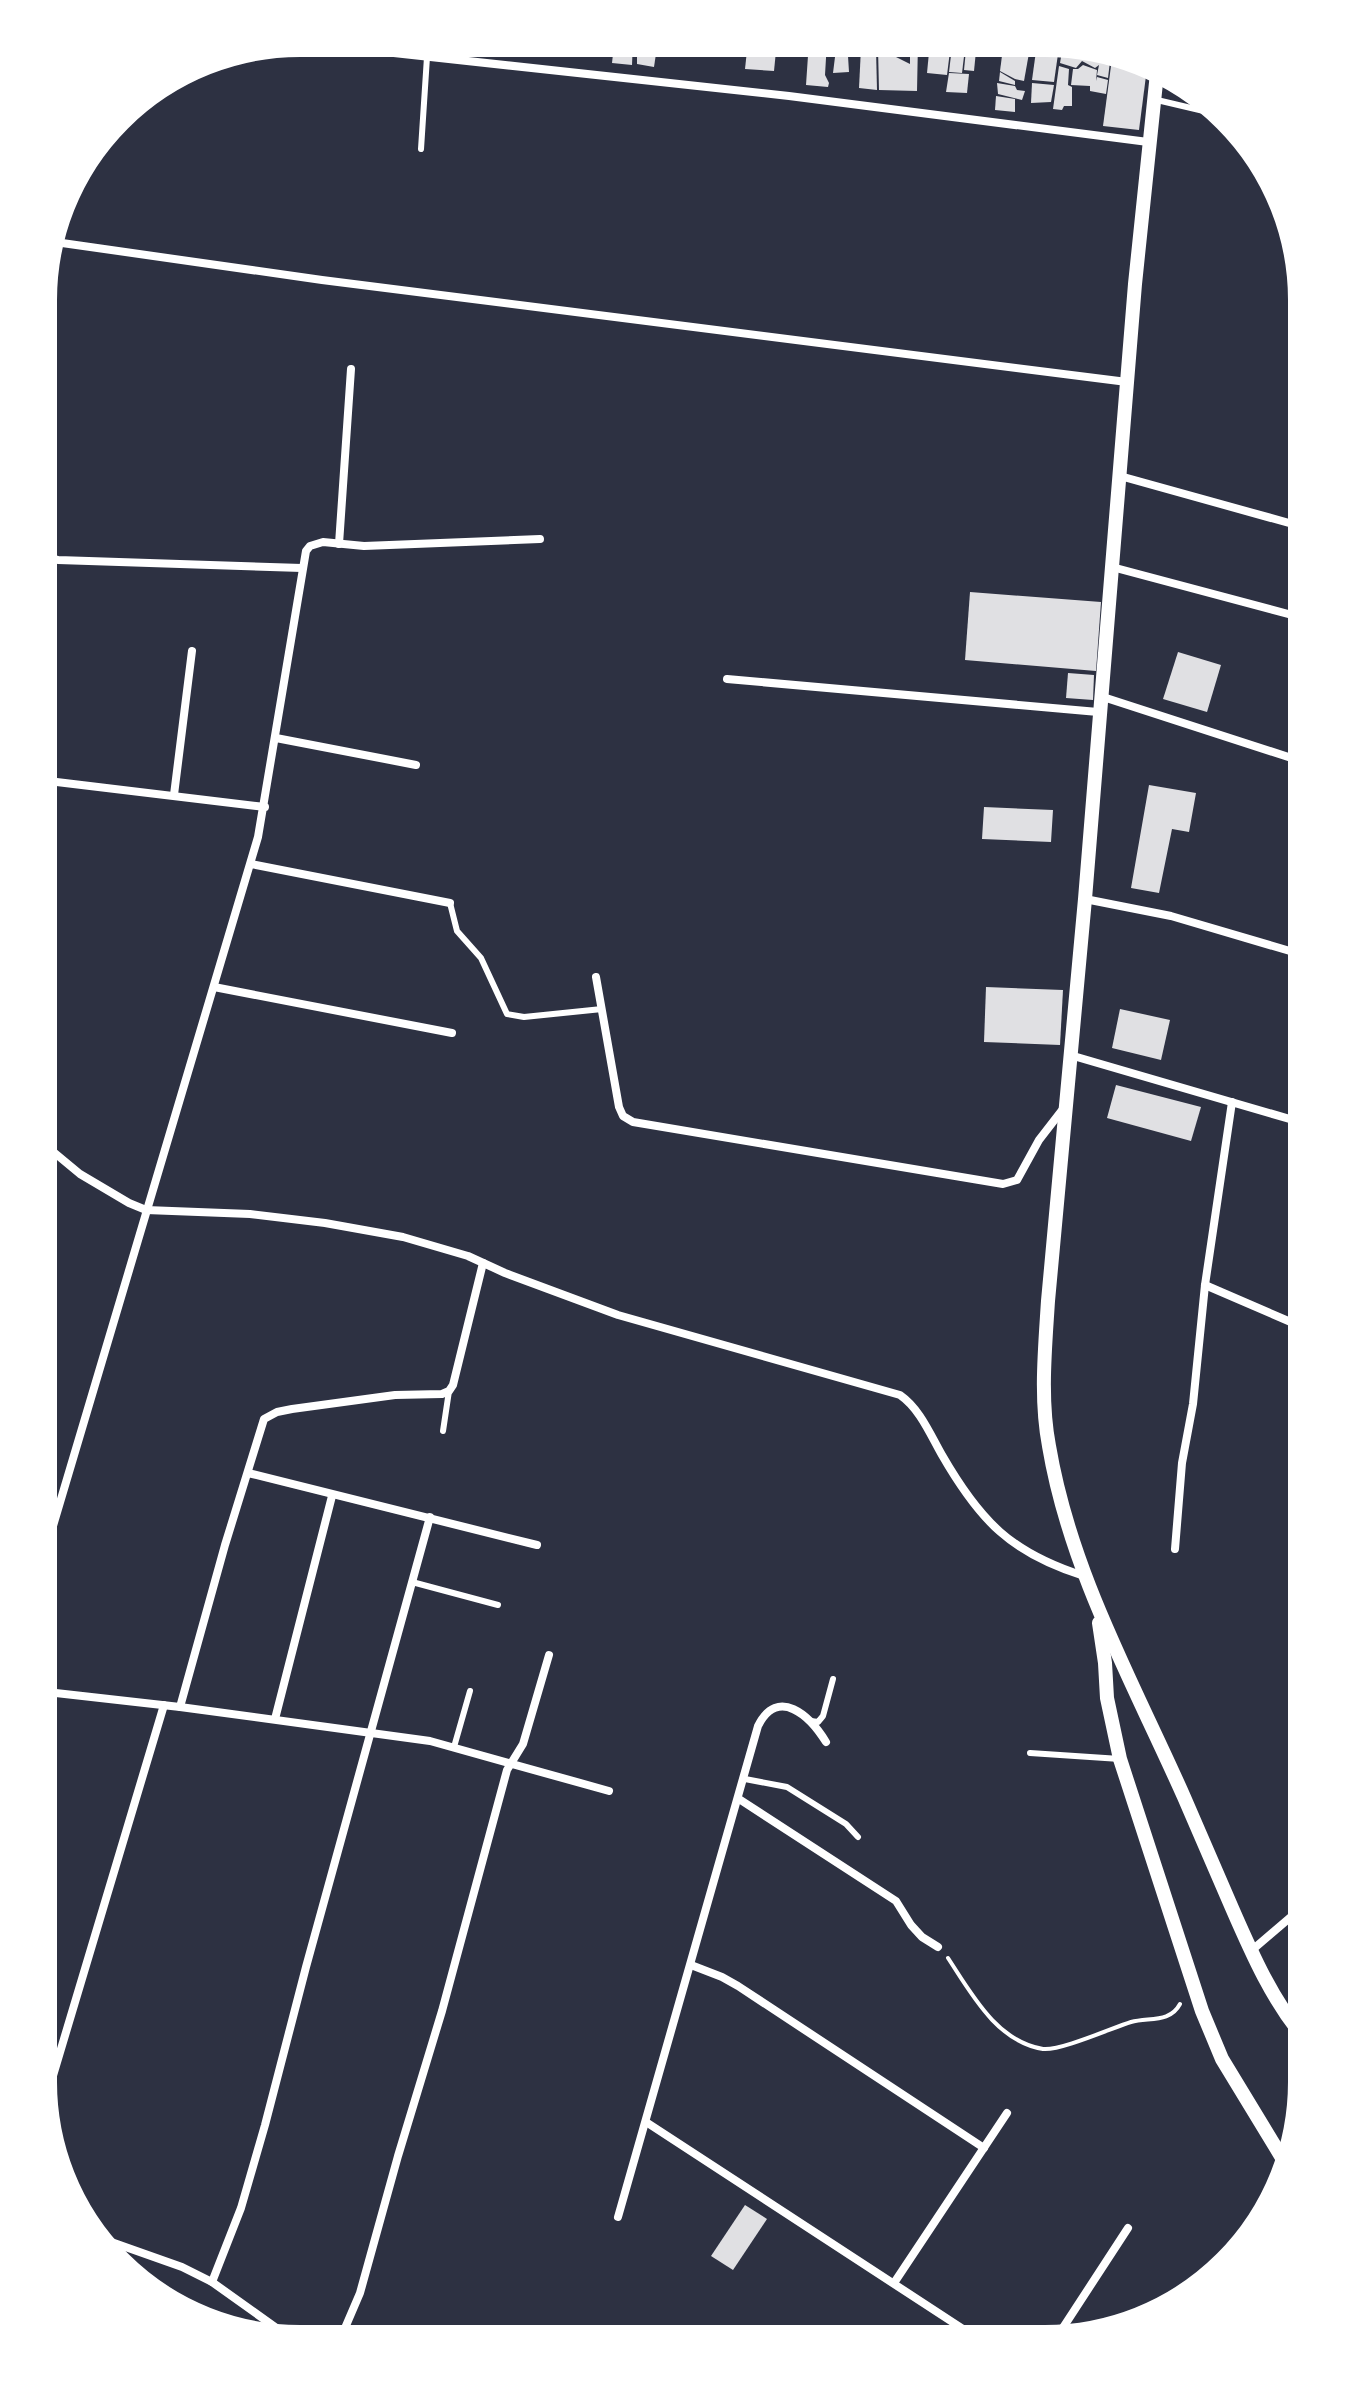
<svg xmlns="http://www.w3.org/2000/svg" width="1345" height="2382" viewBox="0 0 1345 2382" font-family="Quicksand,sans-serif">
<rect width="100%" height="100%" fill="#2d3142"/>
<!-- building -->
<g fill="#e0e0e3">
<path d="M519 39 543 40 541 57 518 54Z"/>
<path d="M600 40H633L632 65 612 63 613 54 599 53Z"/>
<path d="M748 41H777L774 71 745 69Z"/>
<path d="M809 41H827L825 75 829 83 828 87 806 85Z"/>
<path d="M837 41H847L849 72 833 73Z"/>
<path d="M910 42H918L917 91 879 90 878 48 910 64Z"/>
<path d="M930 42 951 43 947 75 927 73Z"/>
<path d="M1028 43H1062L1061 52 1027 48Z"/>
<path d="M637 44 657 47 654 67 637 64Z"/>
<path d="M1063 46 1111 53 1108 78 1097 75 1099 65 1095 68 1082 61 1076 68 1060 63Z"/>
<path d="M952 47 965 48 962 73 949 72Z"/>
<path d="M861 48 876 49 877 90 859 88Z"/>
<path d="M1003 48 1029 53 1024 81 1015 79 1000 71Z"/>
<path d="M966 50 976 51 974 71 964 70Z"/>
<path d="M1036 51 1058 54 1054 82 1032 80Z"/>
<path d="M1113 51 1147 68 1139 130 1103 126Z"/>
<path d="M1083 65 1097 70 1096 81 1097 77 1108 80 1106 94 1090 91V86L1071 85 1073 69H1081H1078Z"/>
<path d="M1059 66 1069 69 1068 85 1072 87V106H1064L1062 110 1053 109Z"/>
<path d="M1000 72 1015 81V85L999 81Z"/>
<path d="M949 73 969 74 967 93 946 92Z"/>
<path d="M997 83 1015 86 1017 90 1025 91 1022 100 998 94Z"/>
<path d="M1032 83 1054 85 1051 102 1031 103Z"/>
<path d="M996 96 1015 99V112L995 110Z"/>
<path d="M970 592 1101 602 1096 671 965 660Z"/>
<path d="M1178 652 1221 665 1207 712 1163 699Z"/>
<path d="M1068 673 1094 675 1093 700 1066 698Z"/>
<path d="M1149 785 1196 793 1189 832 1172 829 1159 893 1131 888Z"/>
<path d="M984 807 1053 810 1051 842 982 839Z"/>
<path d="M986 987 1063 990 1060 1045 984 1042Z"/>
<path d="M1120 1009 1170 1020 1161 1060 1112 1048Z"/>
<path d="M1116 1085 1201 1107 1191 1141 1107 1118Z"/>
<path d="M745 2205 767 2219 733 2270 711 2256Z"/>
</g>
<g fill="none" stroke-linecap="round" stroke-linejoin="round">
<!-- path -->
<path stroke="#fff" stroke-width="4" d="M948 1958C971 1993 997 2042 1043 2049 1060 2051 1112 2028 1131 2022 1149 2017 1170 2023 1180 2004"/>
<!-- service -->
<g stroke="#fff" stroke-width="6">
<path d="M1157 100 1208 112"/>
<path d="M421 149 427 57"/>
<path d="M450 903 457 931 481 958 507 1014 524 1017 602 1009"/>
<path d="M443 1431 449 1391"/>
<path d="M412 1582 498 1605"/>
<path d="M811 1721 818 1722 823 1716 833 1679"/>
<path d="M454 1747 470 1691"/>
<path d="M1030 1753 1120 1759"/>
<path d="M745 1779 787 1787 846 1824 858 1837"/>
</g>
<!-- minor -->
<g stroke="#fff" stroke-width="8">
<path d="M284 41 789 96 1148 142"/>
<path d="M48 241 322 280 1127 382"/>
<path d="M1120 476 1307 528"/>
<path d="M40 540 45 464"/>
<path d="M40 543 45 556 58 560 302 568"/>
<path d="M339 544 351 369"/>
<path d="M1112 567 1307 619"/>
<path d="M727 679 1098 712"/>
<path d="M1100 696 1307 763"/>
<path d="M276 738 416 765"/>
<path d="M40 780 265 807"/>
<path d="M174 795 192 651"/>
<path d="M251 864 450 903"/>
<path d="M1085 899 1171 916 1307 956"/>
<path d="M596 977 619 1107 623 1116 633 1122 1003 1184 1017 1180 1039 1140 1063 1109"/>
<path d="M214 987 452 1033"/>
<path d="M1070 1055 1307 1124"/>
<path d="M39 1140 80 1174 129 1203 146 1210 250 1214 325 1223 403 1237 468 1256 505 1273 618 1315 900 1395C920 1409 930 1434 942 1455 980 1521 1011 1553 1084 1576"/>
<path d="M1205 1285 1307 1329"/>
<path d="M248 1473 537 1545"/>
<path d="M1175 1549 1182 1463 1193 1404 1205 1285 1232 1102"/>
<path d="M39 1573 258 837 306 551 310 546 323 542 364 546 540 539"/>
<path d="M38 1691 180 1707 430 1741 609 1791"/>
<path d="M180 1707 225 1545 264 1419 277 1412 292 1409 395 1395 442 1394 449 1391 453 1385 483 1263"/>
<path d="M275 1719 332 1496"/>
<path d="M739 1799 896 1901 911 1925 922 1937 938 1947"/>
<path d="M1251 1951 1306 1904"/>
<path d="M691 1965 722 1977 738 1986 984 2148"/>
<path d="M43 2109 164 1705"/>
<path d="M646 2122 986 2344"/>
<path d="M618 2217 758 1726C778 1686 810 1716 826 1742"/>
<path d="M100 2238 182 2267 212 2282 296 2342"/>
<path d="M212 2282 241 2208 265 2125 306 1967 430 1517"/>
<path d="M894 2283 1007 2113"/>
<path d="M339 2342 360 2293 398 2156 442 2011 507 1770 523 1744 549 1655"/>
<path d="M1053 2343 1128 2228"/>
</g>
<!-- tertiary -->
<g stroke="#fff" stroke-width="14">
<path d="M1157 73 1135 284 1085 899 1048 1301C1045 1349 1040 1399 1049 1446 1070 1571 1133 1682 1184 1797 1200 1834 1216 1871 1232 1908 1252 1954 1273 2002 1306 2040"/>
<path d="M1099 1623 1105 1663 1107 1698 1120 1759 1202 2011 1222 2059 1290 2171"/>
</g>
</g>
<!-- crop -->
<path d="M0 0H1345V2382H0ZM300 52H1045A248 248 0 0 1 1293 300V2082A248 248 0 0 1 1045 2330H300A248 248 0 0 1 52 2082V300A248 248 0 0 1 300 52Z" fill="#fff" fill-rule="evenodd"/>
<path fill="none" stroke="#fff" stroke-width="10" d="M300 52H1045A248 248 0 0 1 1293 300V2082A248 248 0 0 1 1045 2330H300A248 248 0 0 1 52 2082V300A248 248 0 0 1 300 52Z"/>
</svg>
